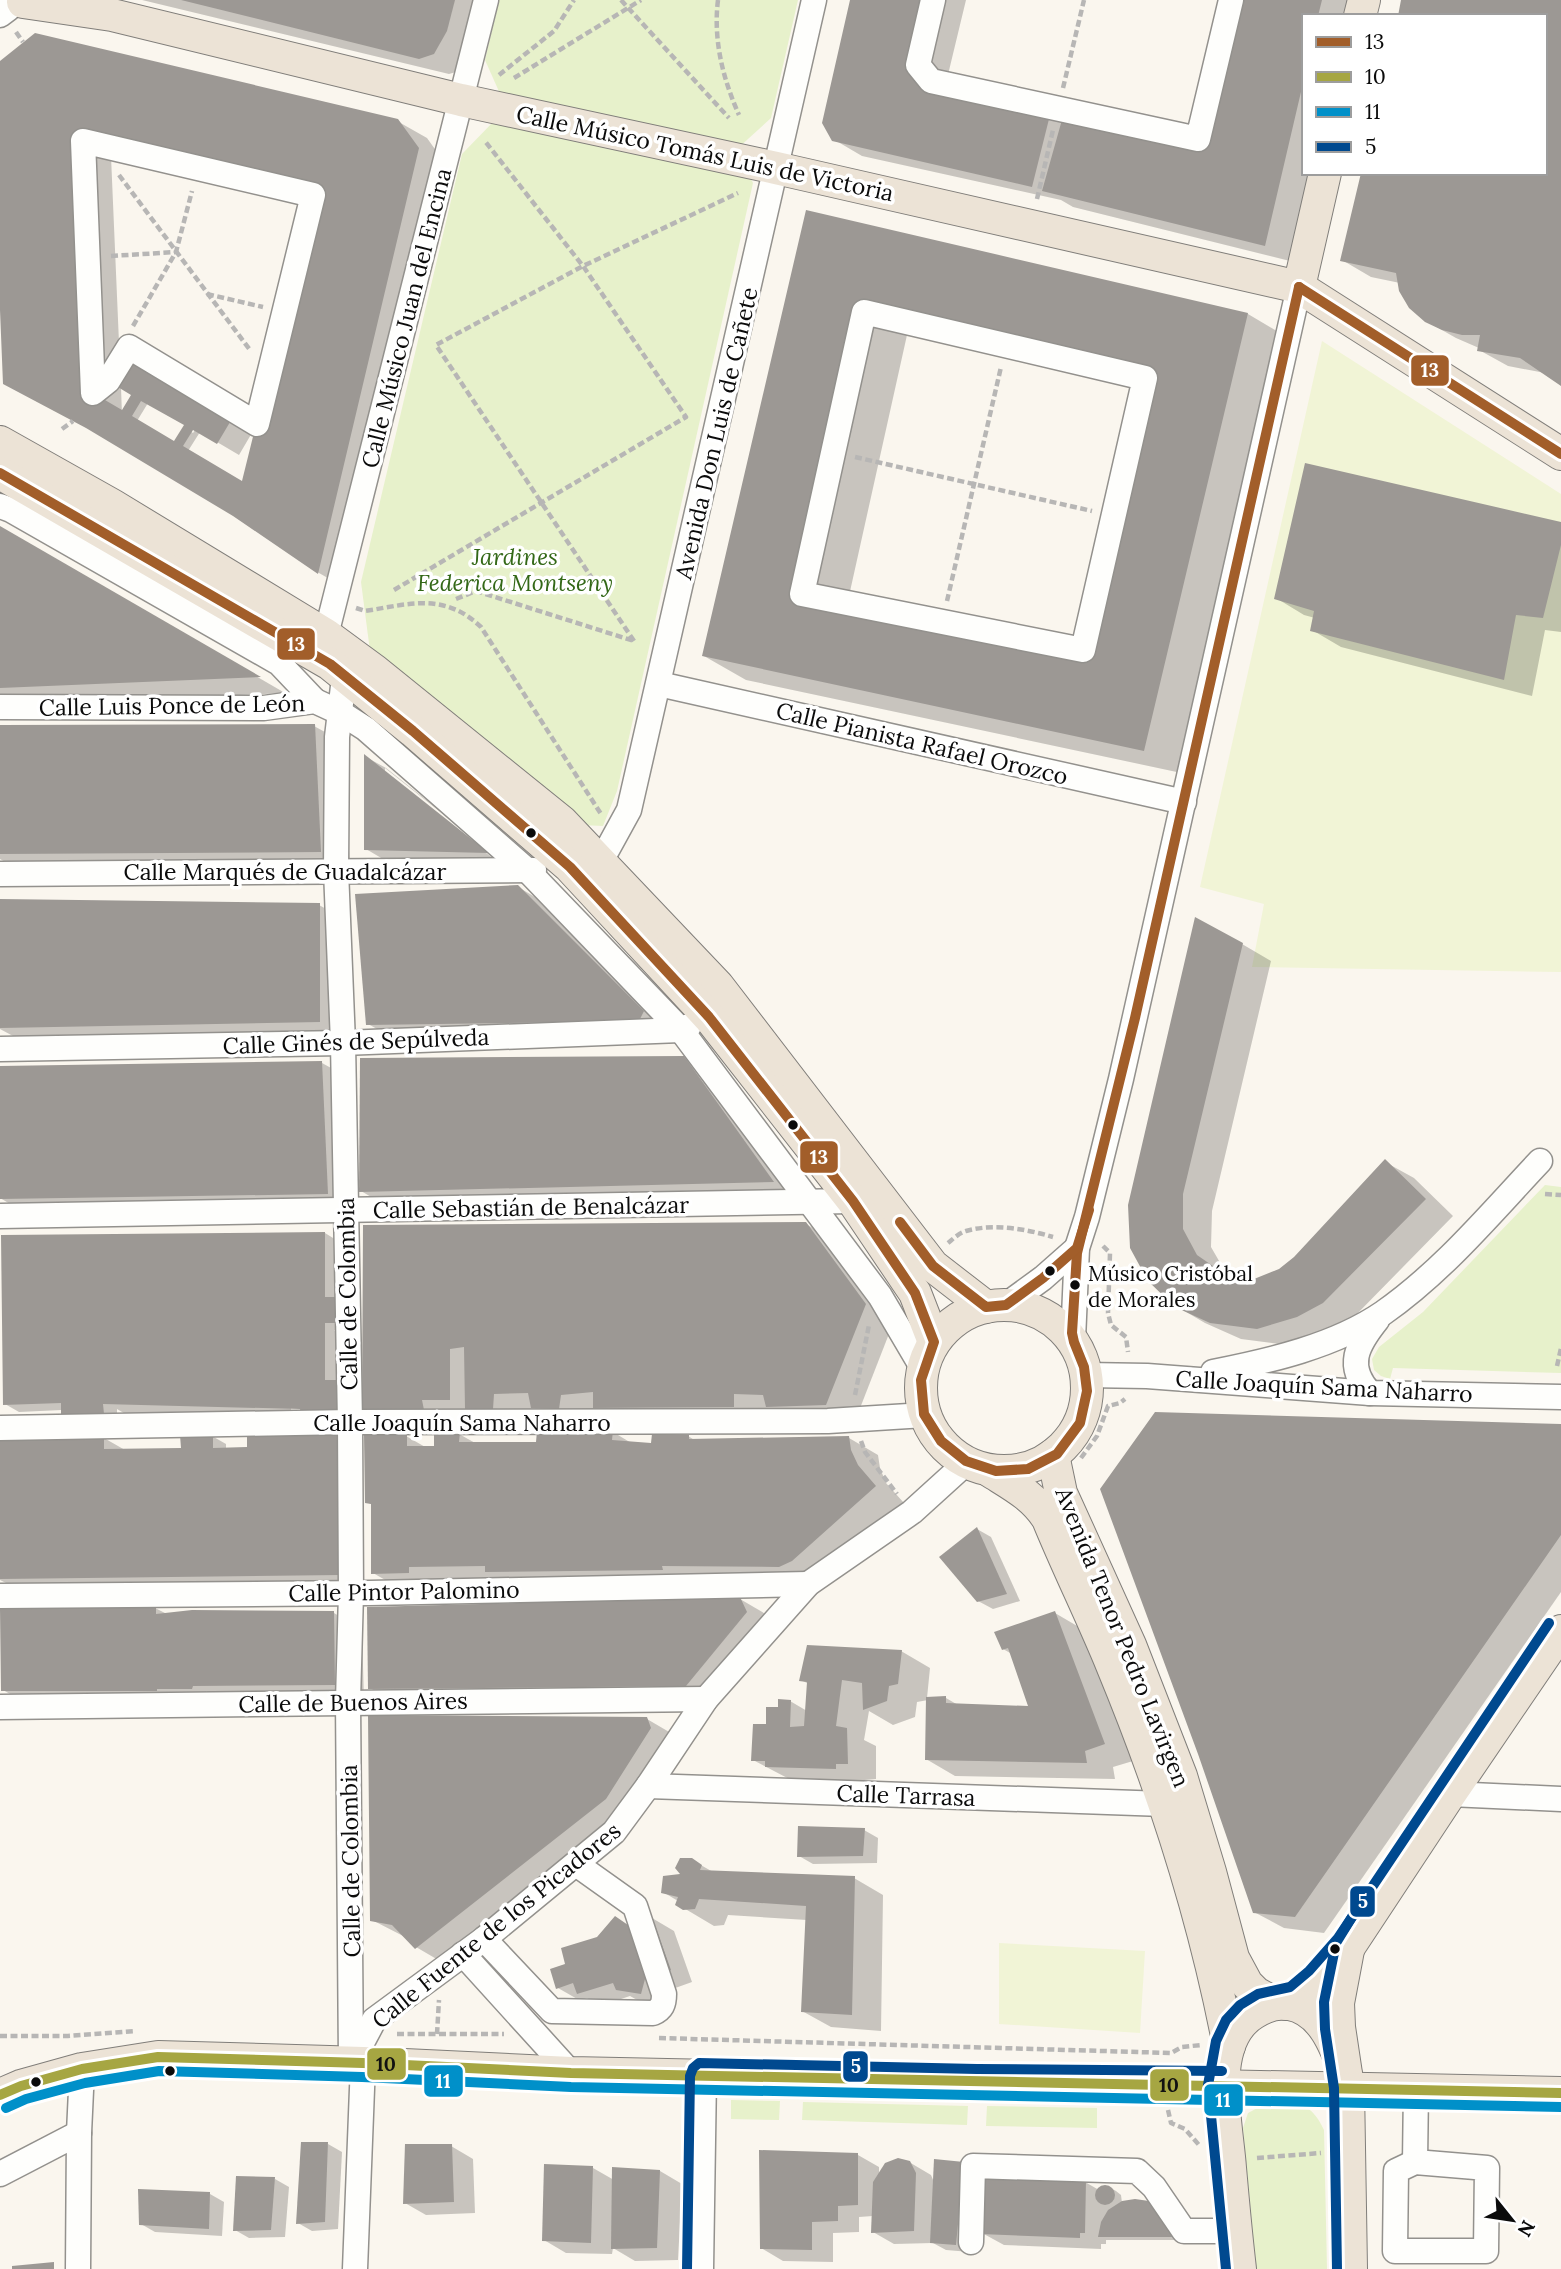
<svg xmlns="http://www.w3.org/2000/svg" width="1561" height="2269" viewBox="0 0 1561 2269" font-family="Lora,serif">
<rect width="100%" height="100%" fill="#faf6ee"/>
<!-- green -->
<g fill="#e7f1cb">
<path d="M499 0H798L771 118 737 149 501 96 485 60Z"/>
<path d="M495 120 748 173 753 183 617 791 603 826 581 825 370 651 361 582 462 154Z"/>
<path d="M1545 1185 1561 1187V1373L1393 1368 1390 1379 1381 1376 1374 1370 1372 1359 1379 1347 1423 1312Z"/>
<path d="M731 2100 780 2101 779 2120 731 2119Z"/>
<path d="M803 2102 968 2106 967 2125 802 2120Z"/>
<path d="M1265 2104C1296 2105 1309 2098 1324 2130L1327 2269H1256L1243 2128 1248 2113Z"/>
<path d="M987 2106 1097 2108V2128L986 2126Z"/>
</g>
<!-- pitch -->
<g fill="#f1f4d6">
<path d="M1322 341 1561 494V972L1252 967 1264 904 1200 887Z"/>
<path d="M999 1943 1145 1951 1140 2033 999 2024Z"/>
</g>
<!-- shadow -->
<g fill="#0003" fill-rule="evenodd">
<path d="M142 0H487L463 70 449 74Z"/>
<path d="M852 0H966L946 83 1199 141 1232 0H1354L1350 16H1304V173H1314L1294 262 1073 207 1061 200 862 156 833 139Z"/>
<path d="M1403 0H1561V383L1545 373 1508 366 1479 350V348L1456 338 1426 321 1400 283 1371 277 1342 260 1545 173V16Z"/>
<path d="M0 64 397 121 427 138 447 166 347 589 319 573 234 514 108 439 0 267ZM111 156 313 204 243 483 188 451 200 432 239 455 256 426 120 366ZM121 387 134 394 122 415ZM148 403 195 430 193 433 185 428 175 443 137 421Z"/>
<path d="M808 212 1248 314 1290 339 1186 774 746 680 704 656ZM907 335 1144 391 1084 652 847 605Z"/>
<path d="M1561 524V632L1545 630 1532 696 1341 647 1312 630 1315 618 1304 615 1276 598Z"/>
<path d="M0 528 285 693 16 705 0 695Z"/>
<path d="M314 726 343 742 350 868 20 870 0 859V727Z"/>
<path d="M366 757 386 768 507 864 388 862 366 849ZM385 768 497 857 495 860 385 773Z"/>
<path d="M518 887 547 904 672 1029 397 1040 368 1024Z"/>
<path d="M0 901 319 905 348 921V1037L26 1043 0 1029Z"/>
<path d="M1242 944 1271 961 1212 1211 1211 1247 1226 1273 1254 1280 1280 1270 1295 1258 1385 1162 1414 1178 1453 1216 1352 1319 1287 1345 1241 1339 1205 1323 1176 1306 1149 1280Z"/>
<path d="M683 1057 713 1074 800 1198 390 1208 361 1191Z"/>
<path d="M322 1063 351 1079 356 1210 29 1215 0 1198V1067Z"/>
<path d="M806 1224 835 1241 894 1321 855 1421 393 1426 364 1226Z"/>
<path d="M325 1233 346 1246 349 1330H334L346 1337 351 1419H134L117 1409V1422L62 1410 19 1412 5 1404ZM291 1407 309 1410H291Z"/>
<path d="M1561 1426V1592L1324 1933 1284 1928 1254 1912Z"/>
<path d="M613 1432 633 1444 653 1445 688 1436 696 1441 849 1438 878 1455 880 1468 886 1483 904 1503 821 1577 401 1589 373 1573V1505L367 1502 406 1436 427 1448H435L459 1434 477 1444H537Z"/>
<path d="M212 1436 226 1444V1450L353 1583 12 1586 0 1580V1496L104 1438 125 1450 183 1449Z"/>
<path d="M977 1529 991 1537 1020 1601 993 1609 978 1601Z"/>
<path d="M740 1599 769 1616 715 1701 399 1705 370 1688Z"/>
<path d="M155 1608 167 1614 334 1613 362 1630 364 1701H224L206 1691V1696L17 1698 3 1690Z"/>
<path d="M1055 1613 1084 1630 1133 1761 1113 1767 1115 1779 955 1776 926 1759 928 1700 917 1702 915 1717 893 1725 869 1711 864 1740 876 1746V1779L865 1780 864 1785 795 1782 753 1760 767 1726 779 1708 790 1701 807 1711 809 1684 801 1680 901 1651 930 1668 927 1698H946L958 1705 1030 1708 1012 1654 1003 1649Z"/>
<path d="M647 1719 676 1736 634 1815 445 1964 416 1947 407 1938 372 1920Z"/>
<path d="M864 1830 878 1838 877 1863 813 1864 799 1856Z"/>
<path d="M692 1860 713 1872 854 1878 883 1895 881 2031 831 2027 802 2011 807 1920 728 1915 724 1925 714 1926 677 1904 678 1901 663 1892 683 1875Z"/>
<path d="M652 1918 674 1931 692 1982 667 1991 663 2006 639 2001 630 1996 600 2006 587 1998 579 2000 558 1988 567 1965 630 1926Z"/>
<path d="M328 2144 342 2152 338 2229 312 2231 298 2223Z"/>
<path d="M451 2146 473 2159 475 2213 426 2215 405 2203Z"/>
<path d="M858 2155 879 2167V2176L909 2162 931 2175 934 2182 963 2163 970 2252 946 2250 933 2243 894 2244 873 2232V2216L859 2217V2232L833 2233V2262L783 2261 761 2248Z"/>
<path d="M546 2166 593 2168 614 2180 660 2171 682 2184 678 2260 635 2261 613 2248 612 2254 566 2253 544 2240Z"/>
<path d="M275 2179 289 2187 285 2237 249 2238 235 2230Z"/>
<path d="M1085 2182 1099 2190 1109 2187 1116 2191 1121 2195 1122 2203 1156 2207 1178 2240H1106V2244H1101V2249L1004 2245 982 2233Z"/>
<path d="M210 2194 224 2202 222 2236 155 2232 141 2224Z"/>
</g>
<!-- building -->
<g fill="#9c9894" fill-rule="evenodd">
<path d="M181 0H455L447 31 434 54 419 59Z"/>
<path d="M850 0H933L918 65 1052 107 1032 187 832 141 822 123Z"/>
<path d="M1231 0H1322L1318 16H1304V79L1265 246 1042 191 1065 109 1198 139Z"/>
<path d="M1401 0H1561V386L1520 358 1477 351 1480 335H1462L1442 330 1425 322 1409 308 1399 291 1396 273 1340 261 1361 173H1545V16H1398Z"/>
<path d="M35 33 398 119 419 148 318 574 233 516 86 428 3 384 0 310V61ZM83 141 313 195 242 481 183 446 193 430 217 444 236 412 129 347 108 381 131 395 122 410 93 393ZM141 401 184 425 174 441 132 416Z"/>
<path d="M806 210 1248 313 1144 751 702 656ZM864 312 1145 378 1083 650 802 594Z"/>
<path d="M1305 463 1561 522V545L1543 618 1516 615 1504 680 1310 631 1314 611 1274 599Z"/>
<path d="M0 526 261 677 0 688Z"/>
<path d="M315 724 321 852 0 854V725Z"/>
<path d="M364 754 489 853 364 850Z"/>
<path d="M518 885 644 1011 639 1021 366 1025 355 894Z"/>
<path d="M0 899 320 903V1022L0 1028Z"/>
<path d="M1195 917 1243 943 1183 1194V1229L1197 1255 1223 1273 1254 1279 1279 1269 1294 1257 1385 1159 1426 1199 1323 1303 1297 1317 1257 1329 1210 1323 1175 1307 1148 1281 1130 1248 1128 1205Z"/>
<path d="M684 1056 774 1182 359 1192 360 1058Z"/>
<path d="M322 1061 328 1194 0 1199V1066Z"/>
<path d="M806 1222 866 1304 826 1405 766 1407 763 1395 734 1394V1407L593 1408V1392L561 1395 559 1409 531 1408 528 1393 494 1394 493 1409H465L464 1347 450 1349V1400H422L424 1410H362L363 1225Z"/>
<path d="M325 1232V1297H336V1323H325V1380H337V1411L301 1413 300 1409 103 1404 104 1414 61 1415V1403L3 1405 1 1235Z"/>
<path d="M1155 1412 1561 1424V1535L1295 1917 1253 1913 1198 1754 1100 1489Z"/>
<path d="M613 1430 612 1440 651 1443 652 1434 689 1435V1439L849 1436 851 1450 858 1465 876 1486 792 1561 779 1567 662 1566 663 1570 485 1572V1566L409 1567V1573L371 1574V1504L365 1503 364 1435 407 1434V1446H434V1432H460L459 1442H536L537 1431Z"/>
<path d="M340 1432V1575L0 1579V1438L104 1437V1449L181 1448 180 1435 213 1434V1448L247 1447V1434Z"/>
<path d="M977 1527 1007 1594 977 1602 939 1557Z"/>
<path d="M740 1597 747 1612 686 1686 368 1689 367 1607Z"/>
<path d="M156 1606V1614L192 1610 334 1611 335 1685 193 1686 192 1689H157V1691H1L0 1609Z"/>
<path d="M1055 1611 1105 1744 1085 1751 1087 1763 925 1760 926 1697 946 1696V1703L1028 1706 1008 1648 1002 1650 994 1632Z"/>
<path d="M807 1645 902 1650 898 1684 889 1686 887 1701 863 1710 862 1683 842 1680 836 1726 847 1728 848 1764H836V1769L765 1767V1761H751L753 1724H766V1707H778V1699L791 1700 790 1727 804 1726 807 1682 799 1681Z"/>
<path d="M368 1715 647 1717 651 1728 606 1799 415 1949 392 1925 370 1921Z"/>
<path d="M798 1826 865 1828 863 1856 797 1857Z"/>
<path d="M680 1858H692L702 1865 700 1870 855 1876 852 2015 801 2012 806 1906 699 1899 695 1909 683 1910 675 1905 678 1897 661 1893 663 1876 680 1874 675 1868Z"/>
<path d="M615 1916 628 1925 652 1917 671 1970 645 1979 641 1994 616 1990 613 1983 577 1994 573 1983 556 1989 550 1969 565 1964 561 1948 597 1937Z"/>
<path d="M301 2142H328L325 2222 296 2224Z"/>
<path d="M405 2144H452L454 2202 403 2204Z"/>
<path d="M759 2150 858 2153V2205L838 2206V2221L812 2222V2250L760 2249Z"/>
<path d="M898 2158 910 2161 916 2173 914 2231 871 2233 873 2182 885 2163Z"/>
<path d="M934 2159 964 2162 956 2245 930 2243Z"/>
<path d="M544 2164 593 2166 591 2243 542 2241Z"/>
<path d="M612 2167 660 2170 657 2248 611 2249Z"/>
<path d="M236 2176 275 2177 271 2230 233 2231Z"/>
<path d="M982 2177 1086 2180 1085 2233H1080V2238L980 2234Z"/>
<circle cx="1105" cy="2195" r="10"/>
<path d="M138 2189 210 2192 209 2229 139 2225Z"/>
<path d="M1135 2199 1149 2201 1169 2222 1172 2237H1098L1101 2222 1108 2210 1122 2201Z"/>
<path d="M54 2262V2269H12V2266Z"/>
</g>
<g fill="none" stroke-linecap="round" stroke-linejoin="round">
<!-- minor casing -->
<g stroke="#93918d" stroke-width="27">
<g id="minor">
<path d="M933 0 918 65 931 81 1198 139 1231 0"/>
<path d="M0 15 8 9"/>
<path d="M83 141 313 195 257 424 129 347 108 381 93 393Z"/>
<path d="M864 312 1145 378 1083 650 802 594Z"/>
<path d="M0 506 11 510 279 663 315 701"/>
<path d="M326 635 486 0"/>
<path d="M346 661 337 737 336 870 343 1043 350 1422 351 1593 348 1701 351 2063"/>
<path d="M659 684 1184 802"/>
<path d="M0 707 264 708 315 701 341 713 366 729 528 871 681 1030 880 1296 923 1369"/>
<path d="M601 861 629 810 814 0"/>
<path d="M0 874 534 870"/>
<path d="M0 1049 343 1043 681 1030 689 1026"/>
<path d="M0 1216 853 1201"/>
<path d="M1006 1305 1043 1278 1077 1248"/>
<path d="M1073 1340 1077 1248 1087 1217 1121 1079 1299 287"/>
<path d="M1213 1372C1269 1361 1335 1346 1383 1313 1443 1271 1490 1214 1540 1161"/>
<path d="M1086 1375 1147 1376 1370 1393 1561 1397"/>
<path d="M1370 1393C1345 1366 1357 1345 1377 1320"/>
<path d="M0 1428 350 1422 828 1421 925 1415"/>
<path d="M0 1596 370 1593 808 1584"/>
<path d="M0 1707 706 1699"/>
<path d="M648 1786 1164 1804"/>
<path d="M1450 1794 1561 1799"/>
<path d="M484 1939 552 2011 653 2013C662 2009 664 2004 664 1994L635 1906 576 1864"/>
<path d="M463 1954 571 2073"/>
<path d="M355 2056 374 2020 484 1939 614 1832 648 1786 706 1699 808 1584 912 1512 966 1463"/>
<path d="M1415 2162 1487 2168 1486 2251H1395L1396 2171Z"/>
<path d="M1415 2162 1416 2089"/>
<path d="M0 2174 79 2133"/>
<path d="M971 2242 973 2166 1137 2171 1154 2187 1184 2231H1236"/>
<path d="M78 2269 79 2133 82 2069"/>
<path d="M355 2269 363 2063"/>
<path d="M701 2269 704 2076"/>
</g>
</g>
<!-- major casing -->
<g stroke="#807e7a" stroke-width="34">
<g id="major">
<path d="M23 2 112 15 461 100 776 168 1299 287 1561 454"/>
<path d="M1360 16 1364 0"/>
<path d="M1299 287 1325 173"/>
<path d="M0 442 112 505 326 635 375 671 562 822 718 986 933 1266 986 1307"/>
<path d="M0 473 330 664 413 731 570 867 709 1017 853 1201 915 1293 934 1342"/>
<circle cx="1004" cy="1388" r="83"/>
<path d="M1053 1455 1061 1493 1130 1645 1181 1776 1210 1872 1233 1958 1247 1984 1256 1993 1276 2004"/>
<path d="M990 1471C1012 1485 1034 1496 1048 1519 1068 1568 1092 1616 1112 1665 1163 1788 1204 1916 1229 2046"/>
<path d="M1348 1950 1338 2003 1339 2027 1348 2087 1351 2269"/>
<path d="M1286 2004 1296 2000 1308 1992 1349 1947 1450 1794 1561 1631"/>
<path d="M0 2095 21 2086 82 2069 158 2057 363 2063 571 2073 1561 2093"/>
<path d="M1240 2269C1236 2235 1233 2202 1230 2168 1227 2124 1207 2041 1254 2013 1265 2006 1276 2002 1289 2004 1323 2010 1336 2047 1346 2075"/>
</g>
</g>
<!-- path -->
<g stroke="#b7b6b5" stroke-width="4.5" stroke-dasharray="7 3.5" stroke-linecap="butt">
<path d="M621 0 729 118"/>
<path d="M718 0C713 40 723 79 739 115"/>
<path d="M16 32 23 42"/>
<path d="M499 75 554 31 574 0"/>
<path d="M514 78 641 0"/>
<path d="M1063 88 1084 0"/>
<path d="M119 175 250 350"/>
<path d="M1037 199 1053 130"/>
<path d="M111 256 176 252"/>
<path d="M207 294 263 307"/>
<path d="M133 326 176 252 192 191"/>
<path d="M62 429 73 421"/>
<path d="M855 457 1092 511"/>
<path d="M394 590 686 417 583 266 484 140"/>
<path d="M456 599 476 591 634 641"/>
<path d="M947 601 1001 367"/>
<path d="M356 608 365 611C410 604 444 592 481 627L601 814"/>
<path d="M634 641 436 345 583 266 738 193"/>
<path d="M1545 1194 1561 1195"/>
<path d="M948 1243C953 1239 959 1233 966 1231 994 1223 1026 1229 1053 1237"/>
<path d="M1103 1246 1110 1253 1108 1313 1111 1325 1126 1337 1128 1352"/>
<path d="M1557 1366 1561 1348"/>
<path d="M855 1395 869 1325"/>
<path d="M861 1441 865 1452 897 1494"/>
<path d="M1081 1458 1097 1436 1108 1406 1120 1403 1125 1399"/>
<path d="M397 2034H504"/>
<path d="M437 2034 439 2000"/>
<path d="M0 2036H68L136 2031"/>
<path d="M659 2038 1171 2053 1182 2047 1201 2045"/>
<path d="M1168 2110 1171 2123 1185 2129 1199 2145"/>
<path d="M1257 2158 1321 2153"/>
</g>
<!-- minor -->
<use href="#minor" stroke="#fefefc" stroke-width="24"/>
<!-- major -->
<use href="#major" stroke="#ece3d6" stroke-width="32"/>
<!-- bus-1 casing -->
<g stroke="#fff" stroke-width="16">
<g id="bus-1">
<path d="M1299 287 1561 454"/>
<path d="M0 473 330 664 413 731 570 867 709 1017 853 1201 915 1293 934 1342 921 1380 924 1414 941 1441 966 1461 996 1471 1028 1469 1057 1454 1080 1423 1087 1391 1084 1367 1074 1342 1072 1333 1077 1253 1135 1018 1299 287"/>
<path d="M900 1222 933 1266 986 1307 1006 1305 1043 1278 1077 1248 1089 1210"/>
</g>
</g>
<!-- bus-2 casing -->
<g stroke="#fff" stroke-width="16">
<path id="bus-2" d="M0 2095 21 2086 82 2069 158 2057 363 2063 571 2073 1561 2093"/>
</g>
<!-- bus-3 casing -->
<g stroke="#fff" stroke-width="16">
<path id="bus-3" d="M6 2108 26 2099 85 2083 159 2071 362 2077 571 2087 1561 2107"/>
</g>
<!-- bus-4 casing -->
<g stroke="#fff" stroke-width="16">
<g id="bus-4">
<path d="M687 2269 690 2076 693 2068 699 2063 977 2069 1222 2071"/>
<path d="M1226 2269 1208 2085 1216 2041 1226 2020 1240 2005 1258 1994 1290 1987 1309 1971 1338 1938 1549 1623"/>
<path d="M1337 2269 1334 2088 1325 2029 1324 2002 1336 1943 1352 1917"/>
</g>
</g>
<!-- bus-1 -->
<use href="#bus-1" stroke="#a25e2a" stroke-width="10"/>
<!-- bus-2 -->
<use href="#bus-2" stroke="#a6a642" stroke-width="10"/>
<!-- bus-3 -->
<use href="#bus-3" stroke="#0090c9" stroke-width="10"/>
<!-- bus-4 -->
<use href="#bus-4" stroke="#00498f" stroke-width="10"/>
</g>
<!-- markers -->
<g fill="#0b0b0b" stroke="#fff" stroke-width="2.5">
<circle cx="531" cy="833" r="6"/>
<circle cx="793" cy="1125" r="6"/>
<circle cx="1050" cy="1271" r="6"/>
<circle cx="1075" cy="1285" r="6"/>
<circle cx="1335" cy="1949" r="6"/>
<circle cx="170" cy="2071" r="6"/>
<circle cx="36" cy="2082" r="6"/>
</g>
<g text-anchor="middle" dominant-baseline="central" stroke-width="7" stroke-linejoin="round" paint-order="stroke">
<!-- bus labels -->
<g font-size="21" fill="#0b0b0b" stroke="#fff" text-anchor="start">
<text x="1088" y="1273">Músico Cristóbal<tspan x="1088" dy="26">de Morales</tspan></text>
</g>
<!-- street labels -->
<g font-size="23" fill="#0b0b0b" stroke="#fff">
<text transform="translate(705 153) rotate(12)">Calle Músico Tomás Luis de Victoria</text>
<text transform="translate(406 318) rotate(-76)">Calle Músico Juan del Encina</text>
<text transform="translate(716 433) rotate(-77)">Avenida Don Luis de Cañete</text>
<text transform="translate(172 705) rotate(-1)">Calle Luis Ponce de León</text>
<text transform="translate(922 743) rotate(13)">Calle Pianista Rafael Orozco</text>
<text x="285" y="871">Calle Marqués de Guadalcázar</text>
<text transform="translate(356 1041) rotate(-2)">Calle Ginés de Sepúlveda</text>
<text transform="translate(531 1207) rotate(-1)">Calle Sebastián de Benalcázar</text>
<text transform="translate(347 1294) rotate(-91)">Calle de Colombia</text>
<text transform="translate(1324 1386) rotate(3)">Calle Joaquín Sama Naharro</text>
<text x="462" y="1422">Calle Joaquín Sama Naharro</text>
<text transform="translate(404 1591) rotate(-1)">Calle Pintor Palomino</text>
<text transform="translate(1123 1637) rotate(68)">Avenida Tenor Pedro Lavirgen</text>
<text transform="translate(353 1702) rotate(-1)">Calle de Buenos Aires</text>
<text transform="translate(906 1795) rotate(2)">Calle Tarrasa</text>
<text transform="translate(350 1861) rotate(-91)">Calle de Colombia</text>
<text transform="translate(496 1925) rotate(-39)">Calle Fuente de los Picadores</text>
</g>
<!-- park labels -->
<g font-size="23" font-style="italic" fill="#336817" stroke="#fff">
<text x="515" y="556">Jardines<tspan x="515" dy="26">Federica Montseny</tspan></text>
</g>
</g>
<g stroke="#fff" stroke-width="2.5">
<rect x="1410" y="354" width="40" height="33" rx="7" fill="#a25e2a"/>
<rect x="276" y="627" width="40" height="34" rx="7" fill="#a25e2a"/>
<rect x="799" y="1140" width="40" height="34" rx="7" fill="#a25e2a"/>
<rect x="1349" y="1885" width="27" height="33" rx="7" fill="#00498f"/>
<rect x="366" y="2047" width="41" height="34" rx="7" fill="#a6a642"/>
<rect x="842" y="2050" width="27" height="33" rx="7" fill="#00498f"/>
<rect x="423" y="2064" width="41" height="34" rx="7" fill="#0090c9"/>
<rect x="1149" y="2068" width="41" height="34" rx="7" fill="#a6a642"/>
<rect x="1203" y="2083" width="41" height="34" rx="7" fill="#0090c9"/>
</g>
<g font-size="19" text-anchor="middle" font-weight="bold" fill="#fff">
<text x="1430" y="377">13</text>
<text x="296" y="651">13</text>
<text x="819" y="1164">13</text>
<text x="1363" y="1908">5</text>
<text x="856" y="2073">5</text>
<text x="443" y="2088">11</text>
<text x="1223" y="2107">11</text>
</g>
<g font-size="19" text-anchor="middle" font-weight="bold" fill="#111">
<text x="386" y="2071">10</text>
<text x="1169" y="2092">10</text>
</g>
<!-- legend -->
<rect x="1302" y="14" width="245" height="161" fill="#ffffff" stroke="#9d9d9d" stroke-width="2"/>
<rect x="1316" y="37" width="35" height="10" fill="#a25e2a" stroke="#9d9d9d" stroke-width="2"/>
<text x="1365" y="49" font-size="21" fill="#0b0b0b">13</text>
<rect x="1316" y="72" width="35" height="10" fill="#a6a642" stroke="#9d9d9d" stroke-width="2"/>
<text x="1365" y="84" font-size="21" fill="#0b0b0b">10</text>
<rect x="1316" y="107" width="35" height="10" fill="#0090c9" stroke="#9d9d9d" stroke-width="2"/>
<text x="1365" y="119" font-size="21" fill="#0b0b0b">11</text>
<rect x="1316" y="142" width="35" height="10" fill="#00498f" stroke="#9d9d9d" stroke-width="2"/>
<text x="1365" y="154" font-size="21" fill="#0b0b0b">5</text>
<!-- north arrow -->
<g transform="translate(1512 2220) rotate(120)" stroke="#ffffff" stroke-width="5" paint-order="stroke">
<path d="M0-5L12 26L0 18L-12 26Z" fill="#0b0b0b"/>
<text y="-10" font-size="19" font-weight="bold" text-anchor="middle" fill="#0b0b0b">N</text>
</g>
</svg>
